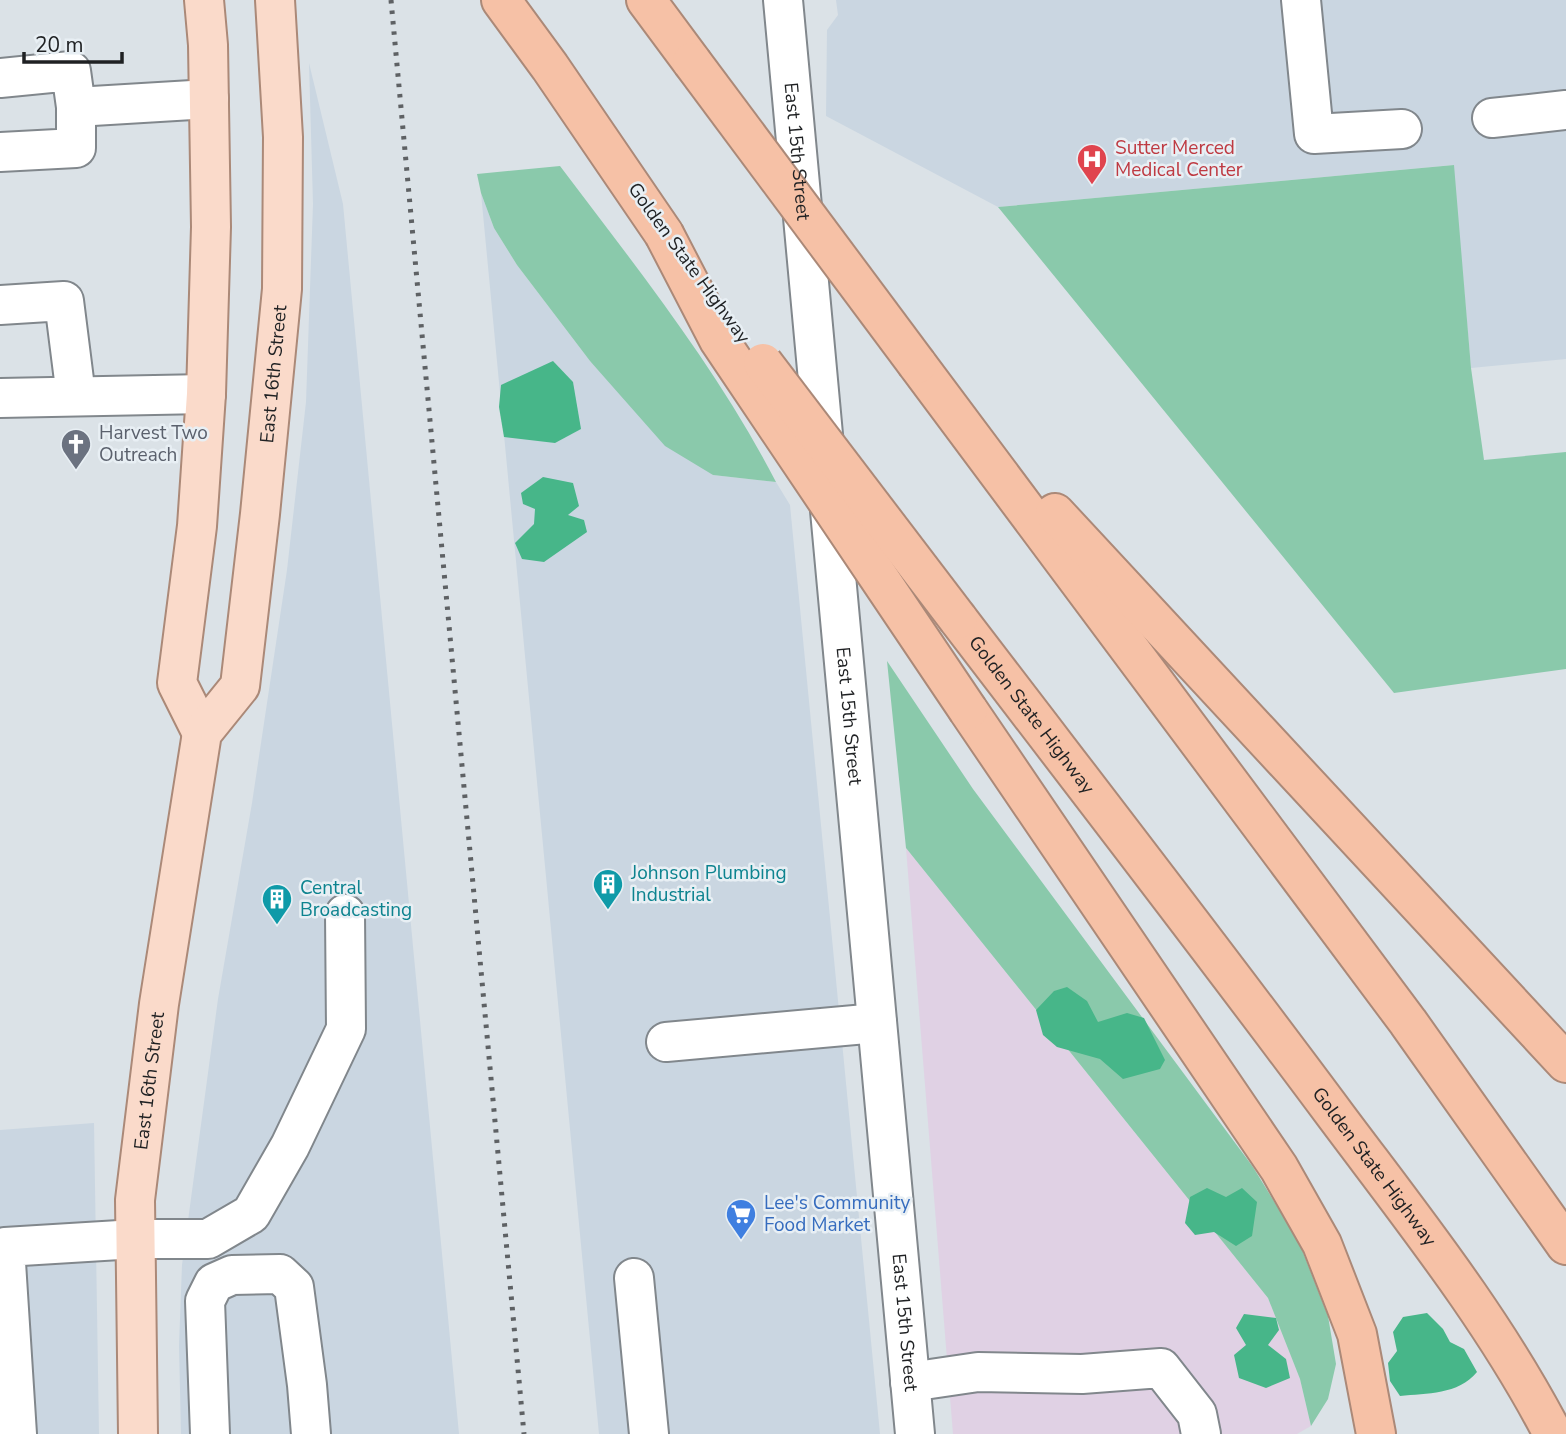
<svg xmlns="http://www.w3.org/2000/svg" width="1566" height="1434" viewBox="0 0 1566 1434" font-family="'Nunito Sans',sans-serif">
<rect width="100%" height="100%" fill="#dbe2e7"/>
<!-- built -->
<g fill="#cad6e1">
<path d="M836 0H1566V359L1471 368 1453 165 998 207 826 116 827 30 838 15Z"/>
<path d="M309 63 343 204 459 1434H181L179 1346 182 1265 218 999 252 803 287 570 306 402 313 204Z"/>
<path d="M481 193 494 228 517 265 590 361 713 475 776 482 790 505 880 1434H599Z"/>
<path d="M94 1123 99 1434H0V1130Z"/>
</g>
<!-- industrial -->
<path fill="#e0d1e4" d="M906 848 1268 1298 1300 1379 1311 1426 1297 1434H953Z"/>
<!-- green -->
<g fill="#8ac9ab">
<path d="M1454 165 1471 368 1484 460 1566 452V669L1394 693 998 207Z"/>
<path d="M560 166C637 268 717 368 776 482L713 475 665 446 590 361 517 265 494 228 481 193 477 174Z"/>
<path d="M887 661 973 789 1253 1167 1299 1242 1328 1316 1336 1364 1328 1399 1311 1426 1300 1379 1268 1298 906 848Z"/>
</g>
<!-- forest -->
<g fill="#47b689">
<path d="M553 361 573 382 581 429 555 443 504 437 499 407 501 385Z"/>
<path d="M543 477 573 483 579 506 568 515 584 520 587 532 544 562 522 559 515 543 534 524 535 509 523 504 521 493Z"/>
<path d="M1067 987 1087 1001 1098 1022 1127 1013 1144 1018 1165 1060 1160 1069 1123 1079 1100 1059 1057 1047 1043 1035 1036 1010 1054 991Z"/>
<path d="M1207 1188 1226 1197 1242 1188 1257 1202 1252 1236 1236 1246 1214 1232 1195 1235 1185 1223 1190 1197Z"/>
<path d="M1427 1313 1443 1329 1450 1342 1464 1349 1477 1372C1458 1395 1427 1393 1400 1396L1390 1381 1388 1363 1397 1351 1393 1332 1403 1317Z"/>
<path d="M1244 1314 1276 1318 1279 1330 1268 1345 1286 1359 1290 1378 1266 1388 1239 1378 1234 1355 1246 1345 1236 1328Z"/>
</g>
<g fill="none" stroke-linecap="round" stroke-linejoin="round">
<!-- minor casing -->
<g stroke="#81878c" stroke-width="42">
<g id="minor">
<path id="s1" d="M783 0 915 1434"/>
<path d="M1301 0 1314 134 1402 129"/>
<path d="M0 78 71 71 76 107V148L0 152"/>
<path d="M76 107 209 99"/>
<path d="M1492 118 1566 110"/>
<path d="M0 305 64 301 76 396"/>
<path d="M0 398 206 394"/>
<path d="M666 1042 877 1023"/>
<path d="M634 1278 649 1434"/>
<path d="M910 1382 978 1372 1082 1374 1161 1368 1197 1414 1201 1434"/>
<path d="M17 1434 5 1247 136 1239H208L251 1214 290 1146 346 1029 345 914"/>
<path d="M210 1434 205 1301 214 1283 232 1275 280 1274 294 1287 307 1385 311 1434"/>
</g>
</g>
<!-- major casing -->
<g stroke="#ab8978" stroke-width="42">
<g id="major">
<path d="M202 733 177 683 197 526 206 394 211 227 208 45 204 0"/>
<path id="s2" d="M138 1434 135 1200 159 1004 202 733 240 686 260 514 282 289 283 137 275 0"/>
</g>
</g>
<!-- highway casing -->
<g stroke="#ab8978" stroke-width="42">
<g id="highway">
<path d="M501 0 550 67 664 234"/>
<path d="M646 0 692 62"/>
<path d="M917 364 1408 1022 1566 1245"/>
<path d="M1055 513 1566 1063"/>
<path id="s3" d="M958 619C1084 784 1212 949 1336 1116 1413 1219 1494 1320 1553 1434"/>
<path d="M968 710 1279 1168 1322 1244 1357 1334 1376 1434"/>
</g>
</g>
<!-- minor -->
<use href="#minor" stroke="#fff" stroke-width="38"/>
<!-- major -->
<use href="#major" stroke="#fadaca" stroke-width="38"/>
<!-- highway -->
<use href="#highway" stroke="#f6c1a6" stroke-width="38"/>
<!-- rail -->
<path stroke="#5e6164" stroke-width="5" stroke-dasharray="3.5 7" stroke-linecap="butt" d="M391 0 524 1434"/>
<!-- highway-bridge casing -->
<g stroke="#ab8978" stroke-width="42" stroke-linecap="butt">
<g id="highway-bridge">
<path d="M692 62 917 364"/>
<path d="M664 234 719 340 968 710"/>
<path d="M763 363 958 619"/>
</g>
</g>
<!-- highway-bridge -->
<use href="#highway-bridge" stroke="#f6c1a6" stroke-width="38"/>
</g>
<!-- icons -->
<defs>
<g id="hospital-pin" transform="scale(1.575)"><path d="M0 17L-7.5 6A9.5 9.5 0 1 1 7.5 6Z" fill="#e0444e" stroke="#e8eff4"/><path d="M-5-5h3v3.5h4V-5h3V5h-3V1.5h-4V5h-3Z" fill="#fff"/></g>
<g id="church-pin" transform="scale(1.575)"><path d="M0 17L-7.5 6A9.5 9.5 0 1 1 7.5 6Z" fill="#6b7280" stroke="#e8eff4"/><path d="M-1.2-6h2.4v3.5h3.3v2.4h-3.3V6h-2.4V-.1h-3.3v-2.4h3.3Z" fill="#fff"/></g>
<g id="building-pin" transform="scale(1.575)"><path d="M0 17L-7.5 6A9.5 9.5 0 1 1 7.5 6Z" fill="#0f9aa8" stroke="#e8eff4"/><path d="M-4-6H4V6H1V3H-1V6H-4ZM-2.5-4.3h1.7v1.8h-1.7ZM.8-4.3h1.7v1.8H.8ZM-2.5-1h1.7V.8h-1.7ZM.8-1h1.7V.8H.8Z" fill="#fff"/></g>
<g id="supermarket-pin" transform="scale(1.575)"><path d="M0 17L-7.5 6A9.5 9.5 0 1 1 7.5 6Z" fill="#3f7fe0" stroke="#e8eff4"/><path d="M-6-5.5h2.5l.6 2H6L4.5 2H-2.5L-4.4-4H-6ZM-1.5 3.2a1.3 1.3 0 1 0 .1 0ZM3 3.2a1.3 1.3 0 1 0 .1 0Z" fill="#fff"/></g>
</defs>
<g fill-rule="evenodd">
<use href="#hospital-pin" x="1092" y="159"/>
<use href="#church-pin" x="76" y="444"/>
<use href="#building-pin" x="608" y="884"/>
<use href="#building-pin" x="277" y="899"/>
<use href="#supermarket-pin" x="741" y="1214"/>
</g>
<g text-anchor="middle" dominant-baseline="central" stroke-width="5" stroke-linejoin="round" paint-order="stroke">
<!-- health labels -->
<g font-size="19" fill="#be3a42" stroke="#e8eff4" text-anchor="start">
<text x="1115" y="148">Sutter Merced<tspan x="1115" dy="22">Medical Center</tspan></text>
</g>
<!-- street labels -->
<g font-size="19" fill="#1f2123" stroke="#e8eff4">
<text stroke="none"><textPath href="#s1" startOffset="152">East 15th Street</textPath></text>
<text transform="translate(689 263) rotate(54)">Golden State Highway</text>
<text stroke="none"><textPath href="#s2" startOffset="1080">East 16th Street</textPath></text>
<text stroke="none"><textPath href="#s3" startOffset="121">Golden State Highway</textPath></text>
<text stroke="none"><textPath href="#s1" startOffset="719">East 15th Street</textPath></text>
<text stroke="none"><textPath href="#s2" startOffset="354">East 16th Street</textPath></text>
<text stroke="none"><textPath href="#s3" startOffset="688">Golden State Highway</textPath></text>
<text stroke="none"><textPath href="#s1" startOffset="1328">East 15th Street</textPath></text>
</g>
<!-- worship labels -->
<g font-size="19" fill="#5b616d" stroke="#e8eff4" text-anchor="start">
<text x="99" y="433">Harvest Two<tspan x="99" dy="22">Outreach</tspan></text>
</g>
<!-- culture labels -->
<g font-size="19" fill="#0d838f" stroke="#e8eff4" text-anchor="start">
<text x="631" y="873">Johnson Plumbing<tspan x="631" dy="22">Industrial</tspan></text>
<text x="300" y="888">Central<tspan x="300" dy="22">Broadcasting</tspan></text>
</g>
<!-- shop labels -->
<g font-size="19" fill="#366cbe" stroke="#e8eff4" text-anchor="start">
<text x="764" y="1203">Lee's Community<tspan x="764" dy="22">Food Market</tspan></text>
</g>
</g>
<!-- scale -->
<path d="M24 52v10h98v-10" fill="none" stroke="#1f2123" stroke-width="3.5"/>
<text x="35" y="52" font-size="21" fill="#1f2123" stroke="#e8eff4" stroke-width="5" paint-order="stroke">20 m</text>
</svg>
